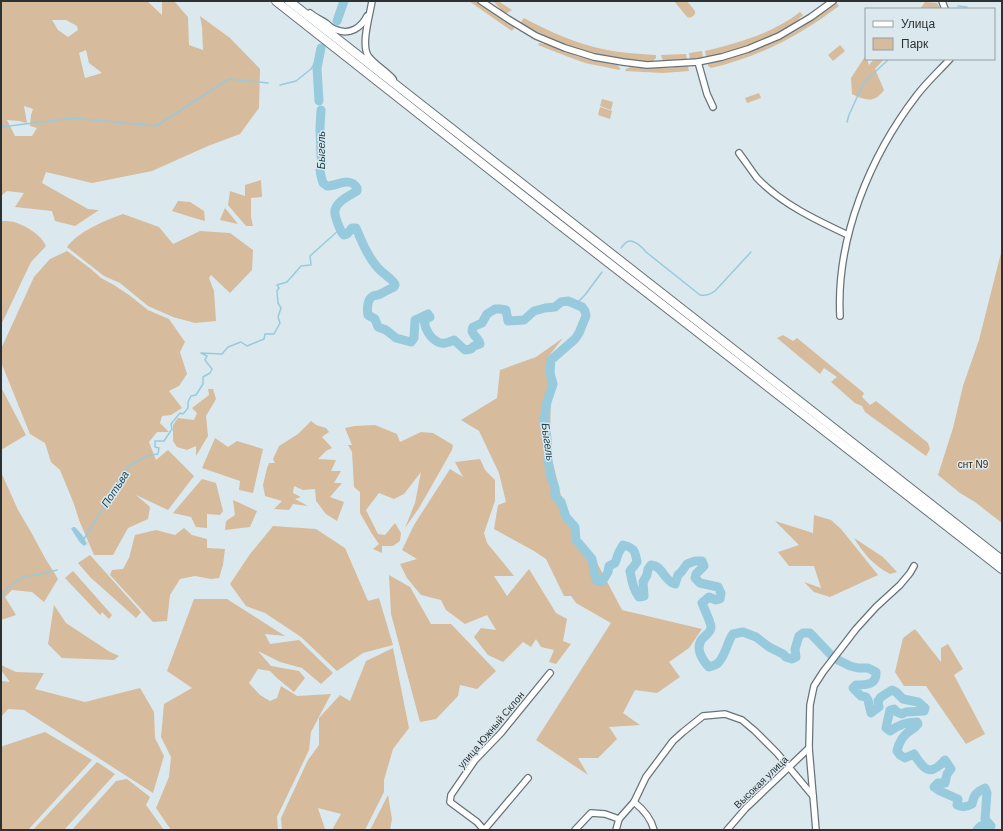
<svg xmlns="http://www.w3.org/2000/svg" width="1003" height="831" viewBox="0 0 1003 831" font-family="Arial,sans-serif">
<rect width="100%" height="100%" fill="#dbe9ee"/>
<!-- green -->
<g fill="#d6bb9c" fill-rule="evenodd">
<path d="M1 1H147L162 15V1H174L188 17 189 45 203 50 202 27 200 16 230 38 260 69 259 108 240 134 208 146 152 171 92 183 46 172 42 183 88 209 99 210 75 226 55 221 52 211 15 207 24 193 7 191 1 196ZM52 20H66L77 26 78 30 68 37 58 30ZM86 50 89 63 102 73 85 78 79 53ZM24 106 33 109 31 115 30 126 37 128 32 136H15L7 120 19 121 27 123Z"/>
<path d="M469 1H477L515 27 512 31 496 20Z"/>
<path d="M495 1H498L512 10 507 13H504L494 2Z"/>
<path d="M674 1H687L695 11C696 15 691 19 687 17Z"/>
<path d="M836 2 839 6C799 36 759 57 711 68L708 66V64C741 55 772 46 801 28 813 20 824 11 836 2Z"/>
<path d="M925 2 937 3 941 9H920Z"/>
<path d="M800 12 803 15 791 26 764 40 733 51 706 57 705 51C739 43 773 33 800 12Z"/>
<path d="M524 18C550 32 577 44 607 50 623 53 640 54 656 55V58L652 62C624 61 597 56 571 47 553 41 537 32 520 23Z"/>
<path d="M539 43 551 45 577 56 602 62 617 65 620 68V70L585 63 566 56 538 45Z"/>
<path d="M840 45 845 51 833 61 828 55Z"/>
<path d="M702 51 703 58 690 60 689 53Z"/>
<path d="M686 54 687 61 666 62 662 59 661 55Z"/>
<path d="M866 55V59H867L869 65 874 59H884L875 69 884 90C874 104 865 100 852 94L851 78Z"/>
<path d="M688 66 689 71 663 73 625 71 626 69 630 67 666 68Z"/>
<path d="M759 93 761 98 747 103 745 98Z"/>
<path d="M602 99 613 102 611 110 600 106Z"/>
<path d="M600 107 612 111 610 119 598 115Z"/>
<path d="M261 180 262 197 251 198V217L253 226H246L228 205 230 191 245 196V185Z"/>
<path d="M178 201 190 202 204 211 205 221 191 217 172 211Z"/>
<path d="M225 208 238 224 220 220Z"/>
<path d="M123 214 159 227 173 244 200 231 230 233 253 250 252 270 230 293 211 275 209 278 214 291 216 321 195 323 173 317 148 306 120 283 104 276 67 247C79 231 104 221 123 214Z"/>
<path d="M1 221C6 221 12 221 17 223 28 227 41 235 46 246L31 262 1 325Z"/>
<path d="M1002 249V523L975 502 960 493 938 475 953 428 963 386 979 340Z"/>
<path d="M67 251 91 269 101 278 114 285 129 295 148 310 169 319 185 342 180 352 187 374 179 386 169 391 182 408 171 415 162 416 160 423 169 432H157L149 442 156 460 168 450 194 476 168 510 136 495 150 507 148 519 128 528 113 555H94L79 520 74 504 60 470 51 462 45 443 30 434 1 362V349L34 277 50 259Z"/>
<path d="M783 335 793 341 797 338 864 393 862 397 870 405 876 401 928 443 930 449 926 456 865 412 862 406 855 403 831 382 837 377 824 368 820 374 777 338Z"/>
<path d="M563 338 548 357 551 381 550 451 564 508 581 543 595 559 622 610 702 629 689 648 669 662 680 677 657 693 635 690 623 713 640 725 609 727 617 739 598 758H578L588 775 536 740 611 623 576 603 571 596H564L546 559 534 551 494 529 498 505 506 502 499 473 479 431 461 420 497 398 500 370 536 357Z"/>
<path d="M1 387 26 435 1 450Z"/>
<path d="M208 389H213L216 399 206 416 208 436 196 456V446L187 450 177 447 173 441V425L178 418 194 420 197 413 192 408 209 395Z"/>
<path d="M311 421 316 425 326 428 329 432 322 437 332 448 326 451 318 459 336 460 331 471H341L334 483H342L330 497 344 502 337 521 326 514 316 501 315 489 303 490 294 486 293 493 301 497 295 499 308 506 293 504 289 510 274 509 282 501 265 496 263 485 267 468 269 463H275L273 459 279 446 298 434Z"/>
<path d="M375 425 397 434 400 442 421 432 433 433 453 445 452 450 419 508 405 528 415 503 421 472 404 494 394 499 379 493 366 510 378 534 385 535 395 523 401 533 400 541 393 546H382V553L373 549 379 544 372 534 360 513V492L354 487 352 452 348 445H352L345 428 355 426Z"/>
<path d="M215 438 228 447 237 441 263 449 253 493 239 490 240 481 202 468Z"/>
<path d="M480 459 485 470 495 480V501L484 533 487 543 514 576H494L507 596 529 569 556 613 567 619 563 641 571 644 556 664 549 662 554 650 541 647 536 639 531 647 523 642 503 662 488 655 474 637 481 628 496 630 487 615 465 624 446 610 441 600 421 595 407 578 400 564 417 559 402 550 414 525 450 469 463 477 455 462Z"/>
<path d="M1 472 18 510 31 532 45 558 58 579 44 602 32 592 12 590 5 597 16 615 1 620Z"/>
<path d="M202 479 216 483 223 511 220 515 207 514V528L196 527 191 517 173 513Z"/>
<path d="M233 500 257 511 250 527 225 530 226 521 235 515Z"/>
<path d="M814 515 831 520 841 529 878 575 830 597 814 592 804 582 821 588 814 566H789L778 552 799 545 775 521 813 533Z"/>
<path d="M273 526 316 529 345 548 368 601 379 598 393 645 363 653 337 671 301 637 265 613 246 606 230 584 250 554Z"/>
<path d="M184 528 192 535 207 539V548L225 549 223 565 219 578 211 579 195 576 180 579 170 595 167 621 153 622 110 575 112 570 123 569 129 558 135 535 156 530 175 535Z"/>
<path d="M854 538 883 557 897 572 890 574C874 566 863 553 854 538Z"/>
<path d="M90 555 141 612 136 618 90 577 78 563Z"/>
<path d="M73 571 112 615 109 619 102 612V613L100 615 65 578Z"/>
<path d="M389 575 410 587 431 624H451L496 671 477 689 460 685 458 696 436 719 420 722 391 614Z"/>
<path d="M194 599H227L285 636 265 634 270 644 299 640 333 673 321 684 302 668 280 662 258 651 271 666 299 671 305 678 294 692 278 679 270 671 258 669 249 683 260 695 270 701 277 698 281 686 297 696 331 694 311 732 309 750 299 771 277 817 278 830H171L156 808 169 777 171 757 161 737 164 704 192 688 167 671Z"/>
<path d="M54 605 66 623 110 652 119 656 114 660 62 658 48 644Z"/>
<path d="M915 629 941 662V648L948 644 963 669 954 675 985 734 966 744 926 686H904L895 672 903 638Z"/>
<path d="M393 648 409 728 393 749 384 780V792L365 830H332L341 814 318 808 325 829V830H282L281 818 308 760 319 745V718L340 695 350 701 366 661Z"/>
<path d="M1 665 16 672 44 673 35 689 85 702 140 688 154 712 155 738 164 756 153 793 24 710 8 709 1 717V681L10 682 1 670Z"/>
<path d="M45 732 92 760 28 830H1V748L3 746Z"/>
<path d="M97 762 115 774 64 830H33Z"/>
<path d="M127 779 150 797 146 805 164 830H72L116 781Z"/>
<path d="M388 795 392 819 390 830H370Z"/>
</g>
<!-- water -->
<path fill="#98cade" d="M73 527H75L83 536 87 544 84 546C78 542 76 535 71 529Z"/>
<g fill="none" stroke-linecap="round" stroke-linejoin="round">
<!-- stream -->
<g stroke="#98cade" stroke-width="1.5">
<path d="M958 6 967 7"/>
<path d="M280 85 296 81 311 69 319 57"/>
<path d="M847 122 849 115 864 82 889 59"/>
<path d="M1 127 73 118 156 126 229 79 268 83"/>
<path d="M621 248C623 246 625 242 629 241 635 240 643 248 646 252L700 295C706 296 710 295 715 291L751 252"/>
<path d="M576 304 585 295 602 272"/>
<path d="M84 539 128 467 146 456 158 454 159 448 155 447V441H164L172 429 171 424 180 413 183 414 188 408V402L191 396 196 395 203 384V377L210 373 212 369 205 360 207 356 201 353 222 354 228 347 241 342 247 346 264 339 265 334H274L280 323 278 317 281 308 278 303 277 291 279 288 277 285 287 282 301 266 311 265 310 256 340 229"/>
<path d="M1 599 6 589 23 577 46 573 57 570"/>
</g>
<!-- river -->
<g stroke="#98cade" stroke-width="9">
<path d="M337 21 344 1"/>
<path d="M319 101 317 68 321 48"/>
<path d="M321 110 320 127 321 156 322 163 320 170 321 176 323 183 327 186C337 186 350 176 357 188V191C349 196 333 203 335 214 336 220 339 227 342 233L344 235 347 234 352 228H356C362 242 368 257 378 268 381 272 396 282 395 285 394 288 392 288 390 289 387 290 385 292 382 293 380 295 376 295 373 296 367 299 367 310 368 315L375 319 378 327 386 330 396 338 411 342 414 338 415 320 428 314 430 317 425 320C423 327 431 339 438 342 443 345 449 342 454 340L465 350 471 349 474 346 480 344C479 337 469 334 473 327L482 323 487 314 495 309H500L506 310 508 321 524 320 534 311 545 308 555 307 561 302 568 301 582 307 585 311 586 316 579 333 575 339 551 360 550 373 553 384 547 402 544 419 547 438 548 461 551 477 555 488V496L561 502 566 517 575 527 576 540 592 559 596 580 602 582 608 572 609 566 615 563 619 552 623 545C635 548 635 551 637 562L630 571C632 581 633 589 639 597L644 596 643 582 647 575 648 569 651 565C663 566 664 581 675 584L678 575 682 571 687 564 695 561H702L704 566 696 574 695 578 700 583 718 587 721 593 720 599 716 600 709 597 702 603C704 608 711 623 711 627 711 633 705 635 702 639 695 648 702 660 709 667 712 666 716 665 718 663 726 655 727 642 733 634L743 632 756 637 769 647 783 654 786 657 792 659 796 657 795 649 799 636 803 633H810L831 655"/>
<path d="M838 660 850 666 858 668H868L876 672C877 685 866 685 856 685L853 688 861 696 866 697 868 700 871 713 879 707 878 701 881 697 892 690 896 692 903 699 918 702 925 708 924 711 906 712 902 714 897 712 894 709 890 710 886 728 890 731C899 725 906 722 917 722L918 724C916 727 914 728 911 730 903 735 899 741 897 751L900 755 905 758 914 754C924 770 930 777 945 760L951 769 947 774 945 783H938L934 787 940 791 958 799 957 805C963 808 967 807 972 804 974 795 976 792 985 788L987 793 985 819 991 826 989 830"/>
<path d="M977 830 981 826 986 830"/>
</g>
<!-- minor casing -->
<g stroke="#677378" stroke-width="8">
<g id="minor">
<path d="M372 1C370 15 360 46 369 57 375 65 386 71 393 79"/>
<path d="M481 1 508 19 536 36 565 48 594 57 623 62 647 65 698 62 722 57 748 49 779 36 811 17 833 1"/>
<path d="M942 1 945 9"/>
<path d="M310 13C315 17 321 20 326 23 329 26 333 29 337 30 350 35 361 28 367 16"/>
<path d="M698 62 707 94 713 107"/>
<path d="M739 153C745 161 751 170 757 178 782 204 816 220 848 235"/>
<path d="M840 316C836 238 870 156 917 95 927 82 939 71 950 59"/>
<path d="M634 802C644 810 651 818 654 830"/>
<path d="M484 830 477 822 450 802 451 795 475 760 501 733 550 673"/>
<path d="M484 830 528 778"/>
<path d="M575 830 591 813 605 814 619 819"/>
<path d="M616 830 619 819 634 802 646 777 673 741 683 732 703 716 725 714 742 720 755 731 777 753 813 796"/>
<path d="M727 830 746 808 809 748"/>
<path d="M816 830 809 748 810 705 814 686 823 672 856 629 876 607 900 585 910 573 914 566"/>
</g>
</g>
<!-- highway casing -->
<g stroke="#677378" stroke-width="10">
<g id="highway">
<path d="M276 1 551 218 1002 569"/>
<path d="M289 1 1002 560"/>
</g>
</g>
<!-- minor -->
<use href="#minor" stroke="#fff" stroke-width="5.5"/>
<!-- highway -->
<use href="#highway" stroke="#fff" stroke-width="8"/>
</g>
<g text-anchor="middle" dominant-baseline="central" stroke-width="3" stroke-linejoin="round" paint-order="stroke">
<!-- park labels -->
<g font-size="10" fill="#3f290c" stroke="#dbe9ee">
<text x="973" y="464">снт N9</text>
</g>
<!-- street labels -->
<g font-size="10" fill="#2c3133" stroke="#dbe9ee">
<text transform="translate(491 730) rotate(-50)">улица Южный Склон</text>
<text transform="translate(761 782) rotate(-44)">Высокая улица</text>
</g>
<!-- water labels -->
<g font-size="11" font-style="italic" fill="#143f4f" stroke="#dbe9ee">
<text transform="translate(321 150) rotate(-90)">Быгель</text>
<text transform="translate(548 442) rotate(82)">Быгель</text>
<text transform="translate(115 489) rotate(-57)">Потьва</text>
</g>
</g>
<!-- border -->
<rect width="1003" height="831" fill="none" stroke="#2c3133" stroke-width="4"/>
<!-- legend -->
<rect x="865" y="8" width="130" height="52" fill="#dbe9ee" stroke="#959fa3"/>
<rect x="873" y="21" width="20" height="6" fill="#ffffff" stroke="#959fa3"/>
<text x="901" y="28" font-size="12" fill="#2c3133">Улица</text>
<rect x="873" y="38" width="20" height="12" fill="#d6bb9c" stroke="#959fa3"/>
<text x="901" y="48" font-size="12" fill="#2c3133">Парк</text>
</svg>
